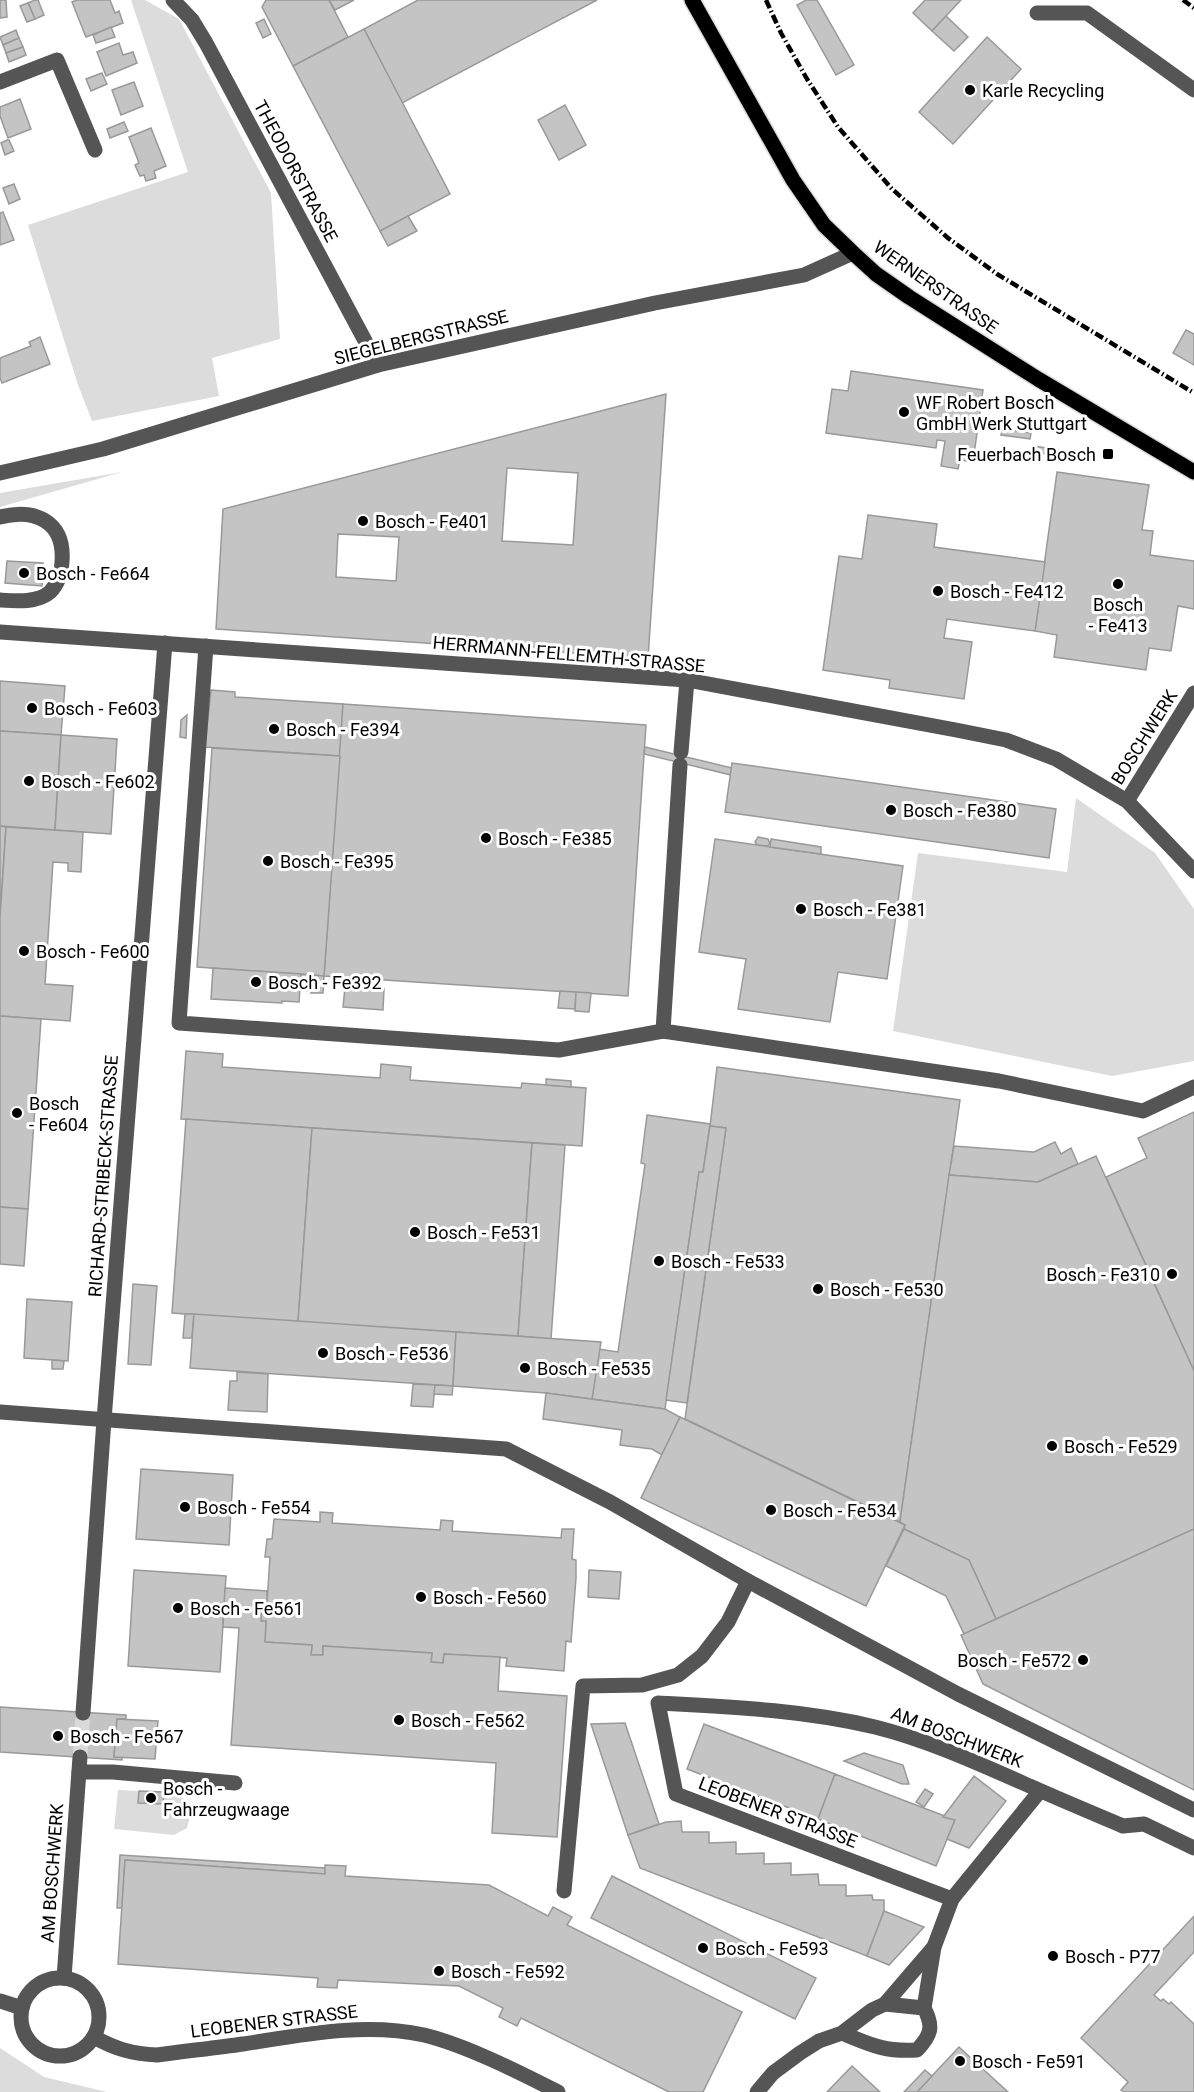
<svg xmlns="http://www.w3.org/2000/svg" width="1194" height="2092" viewBox="0 0 1194 2092" font-family="Roboto,sans-serif">
<rect width="100%" height="100%" fill="#fff"/>
<!-- green -->
<g fill="#dcdcdc">
<path d="M131 0H145L179 19 271 193 280 339 212 358 219 396 92 421 78 385 28 225 188 172Z"/>
<path d="M122 472 0 507V493Z"/>
<path d="M1076 798 1155 853 1194 909V1061L1112 1076 893 1031 918 853 1067 872Z"/>
<path d="M118 1790 139 1791V1803L163 1804 164 1792C187 1796 195 1803 187 1828L174 1835 114 1829Z"/>
<path d="M0 2048 44 2077 107 2092H0Z"/>
</g>
<!-- building -->
<g fill="#c4c4c4" stroke="#999" stroke-width="1.5" fill-rule="evenodd">
<path d="M0 0H6L7 17 0 18Z"/>
<path d="M35 0H38L44 15 35 19 28 3Z"/>
<path d="M77 0H110L115 13 119 11 123 23 86 37 72 2Z"/>
<path d="M266 0H329L348 37 293 66 262 7Z"/>
<path d="M329 0H354L335 10Z"/>
<path d="M418 0H597L402 103 364 29Z"/>
<path d="M806 0H817L854 65 836 75 797 5Z"/>
<path d="M925 0H961L932 31 913 13Z"/>
<path d="M28 3 35 19 27 22 20 6Z"/>
<path d="M946 16 968 37 954 51 932 31Z"/>
<path d="M264 19 271 34 263 38 256 23Z"/>
<path d="M111 27 115 37 96 43 93 35Z"/>
<path d="M364 29 450 194 380 231 293 66Z"/>
<path d="M16 30 19 38 3 45 0 37Z"/>
<path d="M987 37 1021 69 953 144 919 112Z"/>
<path d="M19 38 23 47 6 53 3 45Z"/>
<path d="M119 43 123 55 133 52 137 63 106 76 97 52Z"/>
<path d="M23 47 26 55 9 62 6 53Z"/>
<path d="M102 73 107 84 91 91 86 79Z"/>
<path d="M134 82 143 106 121 115 112 90Z"/>
<path d="M20 99 31 129 8 138 0 116V107Z"/>
<path d="M565 105 586 145 559 160 538 120Z"/>
<path d="M124 122 128 131 110 138 107 129Z"/>
<path d="M151 128 166 166 154 171 156 178 146 181 144 175 140 176 135 165 139 163 129 137Z"/>
<path d="M7 140H9L14 151 5 155 1 143Z"/>
<path d="M14 184 20 199 9 204 3 188Z"/>
<path d="M3 212 14 240 0 245V213Z"/>
<path d="M408 216 417 231 388 246 380 231Z"/>
<path d="M1186 330 1194 334V365L1173 353Z"/>
<path d="M40 337 50 364 2 383 0 378V358L31 346 29 342Z"/>
<path d="M851 371 983 390 973 462 960 460 958 469 941 466 945 441 937 440 936 448 826 433 832 389 848 391Z"/>
<path d="M666 394 648 658 216 629 223 509ZM507 468 578 473 573 545 502 541ZM338 534 399 537 396 581 336 577Z"/>
<path d="M1002 429 1031 433 1030 439 1001 435Z"/>
<path d="M1033 446 1061 450 1060 456 1032 452Z"/>
<path d="M1057 472 1149 485 1142 530 1153 531 1150 555 1194 561V609L1178 606 1171 651 1149 648 1146 670 1054 657 1057 635 1035 631Z"/>
<path d="M868 515 937 524 934 547 1045 562 1035 631 947 619 944 638 972 642 964 699 889 688 890 680 823 670 839 556 862 559Z"/>
<path d="M7 561 43 563 42 586 5 583Z"/>
<path d="M0 681 65 686 61 735 0 731Z"/>
<path d="M211 690 235 692V697L343 704 340 756 205 747Z"/>
<path d="M343 704 646 725 628 996 324 976Z"/>
<path d="M187 715 186 738 180 737 181 720Z"/>
<path d="M0 731 61 735 55 830 0 826Z"/>
<path d="M61 735 117 739 111 834 55 830Z"/>
<path d="M645 747 732 768 731 775 644 754Z"/>
<path d="M212 748 340 756 324 976 197 967Z"/>
<path d="M732 763 1056 809 1049 858 725 812Z"/>
<path d="M0 826 6 827 0 918Z"/>
<path d="M6 827 83 832 81 872 68 871V863L53 862 45 984 73 986 70 1021 0 1016V918Z"/>
<path d="M758 837 768 839 770 844 767 846 757 845 755 842Z"/>
<path d="M715 839 903 866 887 979 838 972 830 1022 738 1009 746 959 699 952Z"/>
<path d="M771 839 821 847V854L770 847Z"/>
<path d="M213 968 301 974 299 1002 282 1001V1003L211 999Z"/>
<path d="M301 974 312 975 311 991 300 990Z"/>
<path d="M312 975 324 976 323 993H311Z"/>
<path d="M345 987 384 989 383 1010 343 1007Z"/>
<path d="M560 991 576 992 575 1009 558 1008Z"/>
<path d="M576 992 591 993 589 1012 575 1011Z"/>
<path d="M0 1016 41 1019 28 1209 0 1207Z"/>
<path d="M186 1051 223 1054 222 1067 380 1078 381 1064 411 1067 410 1080 521 1088 522 1083 586 1088 582 1146 181 1119Z"/>
<path d="M717 1067 960 1100 900 1522 685 1419 726 1128 710 1126Z"/>
<path d="M546 1079 571 1081V1087L546 1085Z"/>
<path d="M1194 1112V1371L1106 1177 1147 1158 1138 1138Z"/>
<path d="M647 1115 710 1124 703 1172H699L665 1409 592 1399 599 1349 618 1352 645 1164 641 1163Z"/>
<path d="M186 1119 312 1128 298 1322 172 1313Z"/>
<path d="M710 1126 726 1128 687 1403 666 1400 699 1172H703Z"/>
<path d="M312 1128 532 1143 518 1336 298 1322Z"/>
<path d="M1055 1142 1061 1154 1071 1148 1078 1164 1038 1182 949 1175 954 1146 1034 1152Z"/>
<path d="M532 1143 565 1145 551 1339 518 1336Z"/>
<path d="M1096 1156 1194 1371V1529L996 1619 969 1560 904 1529 905 1525 900 1522 949 1175 1038 1182Z"/>
<path d="M0 1207 28 1209 24 1266 0 1264Z"/>
<path d="M133 1284 157 1286 151 1365 128 1364Z"/>
<path d="M27 1299 72 1302 68 1361 24 1358Z"/>
<path d="M185 1314H194L192 1338H183Z"/>
<path d="M194 1314 456 1332 453 1386 190 1368Z"/>
<path d="M456 1332 601 1342 592 1399 546 1393 453 1386Z"/>
<path d="M52 1360 64 1361 63 1369H52Z"/>
<path d="M237 1372 268 1374 267 1412 228 1410 230 1381H237Z"/>
<path d="M413 1384 435 1385 433 1407 411 1406Z"/>
<path d="M435 1385 453 1386 452 1395 434 1394Z"/>
<path d="M546 1393 665 1409 680 1417 662 1455 652 1449 620 1445 622 1430 543 1419Z"/>
<path d="M680 1417 905 1525 866 1606 641 1498Z"/>
<path d="M141 1469 233 1475 229 1545 136 1539Z"/>
<path d="M320 1512 333 1513 332 1523 440 1530 441 1520 453 1521 452 1531 561 1538 562 1529H574L572 1559 576 1560V1578L571 1642 566 1641 564 1671 506 1666 507 1658 444 1654 443 1663 431 1662 432 1653 323 1646V1655H311L312 1645 265 1642 266 1621H261L262 1602 267 1603 270 1557H265L267 1539H272L274 1519 320 1522Z"/>
<path d="M904 1529 969 1560 996 1619 964 1634 946 1596 886 1566Z"/>
<path d="M1194 1529V1790L983 1684 961 1635Z"/>
<path d="M134 1570 226 1576 220 1672 128 1666Z"/>
<path d="M589 1570 621 1572 619 1599 588 1597Z"/>
<path d="M225 1588 267 1591V1603L262 1602 261 1621H266L265 1642 312 1645 311 1655H323V1646L432 1653 431 1662 443 1663 444 1654 500 1657 498 1691 567 1696 557 1837 492 1833 496 1763 231 1745 239 1628 223 1627Z"/>
<path d="M0 1707 126 1715V1719H117L114 1757H122V1760L0 1752Z"/>
<path d="M117 1719 158 1721 155 1759 114 1757Z"/>
<path d="M625 1723 659 1824 628 1835 591 1724Z"/>
<path d="M704 1724 835 1774 818 1819 687 1769Z"/>
<path d="M864 1753 903 1765 909 1784H902L844 1761Z"/>
<path d="M835 1774 955 1820 936 1866 818 1819Z"/>
<path d="M974 1776 1006 1801 969 1848 947 1839 955 1820 943 1817Z"/>
<path d="M925 1789 933 1794 924 1807 916 1802Z"/>
<path d="M139 1791 164 1792 163 1804 138 1803Z"/>
<path d="M681 1821 682 1832H709V1843L736 1842V1854L764 1853V1864L791 1863V1875L818 1874 819 1885H846V1896L872 1895 873 1900H884V1911L867 1956 640 1868 628 1835 666 1822Z"/>
<path d="M120 1855 325 1868V1874L125 1860 122 1908H117Z"/>
<path d="M125 1860 325 1874V1865L346 1866 345 1876 489 1885 548 1916 553 1907 572 1917 567 1925 742 2012 703 2092H669L521 2018 517 2026 499 2017 503 2008 459 1986 338 1980 337 1988 317 1987 318 1978 118 1964Z"/>
<path d="M612 1876 816 1978 795 2019 591 1918Z"/>
<path d="M884 1911 924 1927 889 1965 867 1956Z"/>
<path d="M1194 1916V1952L1154 1995 1161 2001 1163 1999 1169 2004 1171 2002 1194 2024V2092H1124L1121 2090 1128 2082 1081 2038Z"/>
<path d="M959 2047 1008 2092H917Z"/>
<path d="M852 2066 880 2092H827Z"/>
<path d="M925 2070 932 2076 917 2092H904Z"/>
</g>
<g fill="none" stroke-linecap="round" stroke-linejoin="round">
<!-- minor-tunnel -->
<path stroke="#d9d9d9" stroke-width="15" stroke-dasharray="15 8" stroke-linecap="butt" d="M80 1757 83 1713"/>
<!-- major casing -->
<g stroke="#dbdbdb" stroke-width="18">
<path id="major" d="M692 0 793 180 824 225 853 253 876 274 909 297 1038 379 1194 472"/>
</g>
<!-- minor -->
<g stroke="#555" stroke-width="15">
<path d="M173 0 192 20 206 43 378 365"/>
<path d="M1037 13H1087L1194 90"/>
<path d="M0 82 57 60 95 150"/>
<path d="M0 473 103 449 378 365 655 303 804 275 853 253"/>
<path d="M0 517C36 508 65 522 62 562 62 572 58 584 50 592 38 603 15 601 0 600"/>
<path d="M0 632 687 680 956 730 1006 740 1056 759 1127 801 1194 871"/>
<path d="M206 646 179 1023 559 1050 663 1031"/>
<path d="M681 752 687 680"/>
<path d="M680 765 663 1031 999 1081 1143 1111 1194 1087"/>
<path d="M1127 801 1194 693"/>
<path d="M0 1412 506 1449 610 1502 748 1581 958 1694 1194 1810"/>
<path d="M83 1713 104 1420 165 643"/>
<path d="M79 1772H113L235 1783"/>
<path d="M564 1891 583 1686 642 1685 678 1675 702 1656 728 1622 748 1581"/>
<path d="M952 1899 676 1794 658 1703C731 1707 804 1710 875 1727 927 1740 975 1762 1023 1783 1056 1798 1090 1812 1123 1826L1144 1824 1194 1848"/>
<path d="M64 1978 80 1757"/>
<circle cx="60" cy="2017" r="39"/>
<path d="M0 2001 22 2008"/>
<path d="M885 2004 934 1947"/>
<path d="M924 2008 934 1947 952 1899 1040 1791"/>
<path d="M94 2037C115 2049 133 2054 157 2055 186 2051 215 2048 243 2044 302 2035 364 2022 424 2035 465 2045 519 2072 558 2092"/>
<path d="M757 2092 773 2073 800 2053 819 2041 842 2033 872 2010 885 2004 924 2008C934 2027 931 2035 917 2050 885 2052 871 2045 842 2033"/>
</g>
<!-- major -->
<use href="#major" stroke="#000" stroke-width="15"/>
<!-- rail -->
<g stroke="#000" stroke-width="4.5" stroke-dasharray="9 3 1.5 3" stroke-linecap="butt">
<path d="M766 0 781 33 807 79 838 127 892 189 948 238 997 274 1194 393"/>
<path d="M1183 0 1194 8"/>
</g>
</g>
<!-- markers -->
<g fill="#000" stroke="#fff" stroke-width="2">
<circle cx="970" cy="90" r="6"/>
<circle cx="904" cy="412" r="6"/>
<rect x="1102" y="448" width="12" height="12" rx="3"/>
<circle cx="363" cy="521" r="6"/>
<circle cx="24" cy="573" r="6"/>
<circle cx="1118" cy="584" r="6"/>
<circle cx="938" cy="591" r="6"/>
<circle cx="32" cy="708" r="6"/>
<circle cx="274" cy="729" r="6"/>
<circle cx="29" cy="781" r="6"/>
<circle cx="891" cy="810" r="6"/>
<circle cx="486" cy="838" r="6"/>
<circle cx="268" cy="861" r="6"/>
<circle cx="801" cy="909" r="6"/>
<circle cx="24" cy="951" r="6"/>
<circle cx="256" cy="982" r="6"/>
<circle cx="17" cy="1113" r="6"/>
<circle cx="415" cy="1232" r="6"/>
<circle cx="659" cy="1261" r="6"/>
<circle cx="1172" cy="1274" r="6"/>
<circle cx="818" cy="1289" r="6"/>
<circle cx="323" cy="1353" r="6"/>
<circle cx="525" cy="1368" r="6"/>
<circle cx="1052" cy="1446" r="6"/>
<circle cx="185" cy="1507" r="6"/>
<circle cx="771" cy="1510" r="6"/>
<circle cx="421" cy="1597" r="6"/>
<circle cx="178" cy="1608" r="6"/>
<circle cx="1083" cy="1660" r="6"/>
<circle cx="399" cy="1720" r="6"/>
<circle cx="58" cy="1736" r="6"/>
<circle cx="151" cy="1798" r="6"/>
<circle cx="703" cy="1948" r="6"/>
<circle cx="1053" cy="1956" r="6"/>
<circle cx="439" cy="1971" r="6"/>
<circle cx="960" cy="2061" r="6"/>
</g>
<g text-anchor="middle" dominant-baseline="central" stroke-width="6" stroke-linejoin="round" paint-order="stroke">
<!-- poi labels -->
<g font-size="18" fill="#000" stroke="#fff" text-anchor="start">
<text x="982" y="90">Karle Recycling</text>
<text x="916" y="402">WF Robert Bosch<tspan x="916" dy="21">GmbH Werk Stuttgart</tspan></text>
<text x="1096" y="454" text-anchor="end">Feuerbach Bosch</text>
<text x="375" y="521">Bosch - Fe401</text>
<text x="36" y="573">Bosch - Fe664</text>
<text x="950" y="591">Bosch - Fe412</text>
<text x="1118" y="604" text-anchor="middle">Bosch<tspan x="1118" dy="21">- Fe413</tspan></text>
<text x="44" y="708">Bosch - Fe603</text>
<text x="286" y="729">Bosch - Fe394</text>
<text x="41" y="781">Bosch - Fe602</text>
<text x="903" y="810">Bosch - Fe380</text>
<text x="498" y="838">Bosch - Fe385</text>
<text x="280" y="861">Bosch - Fe395</text>
<text x="813" y="909">Bosch - Fe381</text>
<text x="36" y="951">Bosch - Fe600</text>
<text x="268" y="982">Bosch - Fe392</text>
<text x="29" y="1103">Bosch<tspan x="29" dy="21">- Fe604</tspan></text>
<text x="427" y="1232">Bosch - Fe531</text>
<text x="671" y="1261">Bosch - Fe533</text>
<text x="1160" y="1274" text-anchor="end">Bosch - Fe310</text>
<text x="830" y="1289">Bosch - Fe530</text>
<text x="335" y="1353">Bosch - Fe536</text>
<text x="537" y="1368">Bosch - Fe535</text>
<text x="1064" y="1446">Bosch - Fe529</text>
<text x="197" y="1507">Bosch - Fe554</text>
<text x="783" y="1510">Bosch - Fe534</text>
<text x="433" y="1597">Bosch - Fe560</text>
<text x="190" y="1608">Bosch - Fe561</text>
<text x="1071" y="1660" text-anchor="end">Bosch - Fe572</text>
<text x="411" y="1720">Bosch - Fe562</text>
<text x="70" y="1736">Bosch - Fe567</text>
<text x="163" y="1788">Bosch -<tspan x="163" dy="21">Fahrzeugwaage</tspan></text>
<text x="715" y="1948">Bosch - Fe593</text>
<text x="1065" y="1956">Bosch - P77</text>
<text x="451" y="1971">Bosch - Fe592</text>
<text x="972" y="2061">Bosch - Fe591</text>
</g>
<!-- street labels -->
<g font-size="18" fill="#000" stroke="#fff">
<text transform="translate(296 171) rotate(62)">THEODORSTRASSE</text>
<text transform="translate(936 287) rotate(35)">WERNERSTRASSE</text>
<text transform="translate(421 337) rotate(-14)">SIEGELBERGSTRASSE</text>
<text transform="translate(569 654) rotate(5)">HERRMANN-FELLEMTH-STRASSE</text>
<text transform="translate(1144 737) rotate(-58)">BOSCHWERK</text>
<text transform="translate(103 1176) rotate(-86)">RICHARD-STRIBECK-STRASSE</text>
<text transform="translate(957 1737) rotate(21)">AM BOSCHWERK</text>
<text transform="translate(778 1812) rotate(21)">LEOBENER STRASSE</text>
<text transform="translate(52 1873) rotate(-86)">AM BOSCHWERK</text>
<text transform="translate(274 2021) rotate(-7)">LEOBENER STRASSE</text>
</g>
</g>
</svg>
